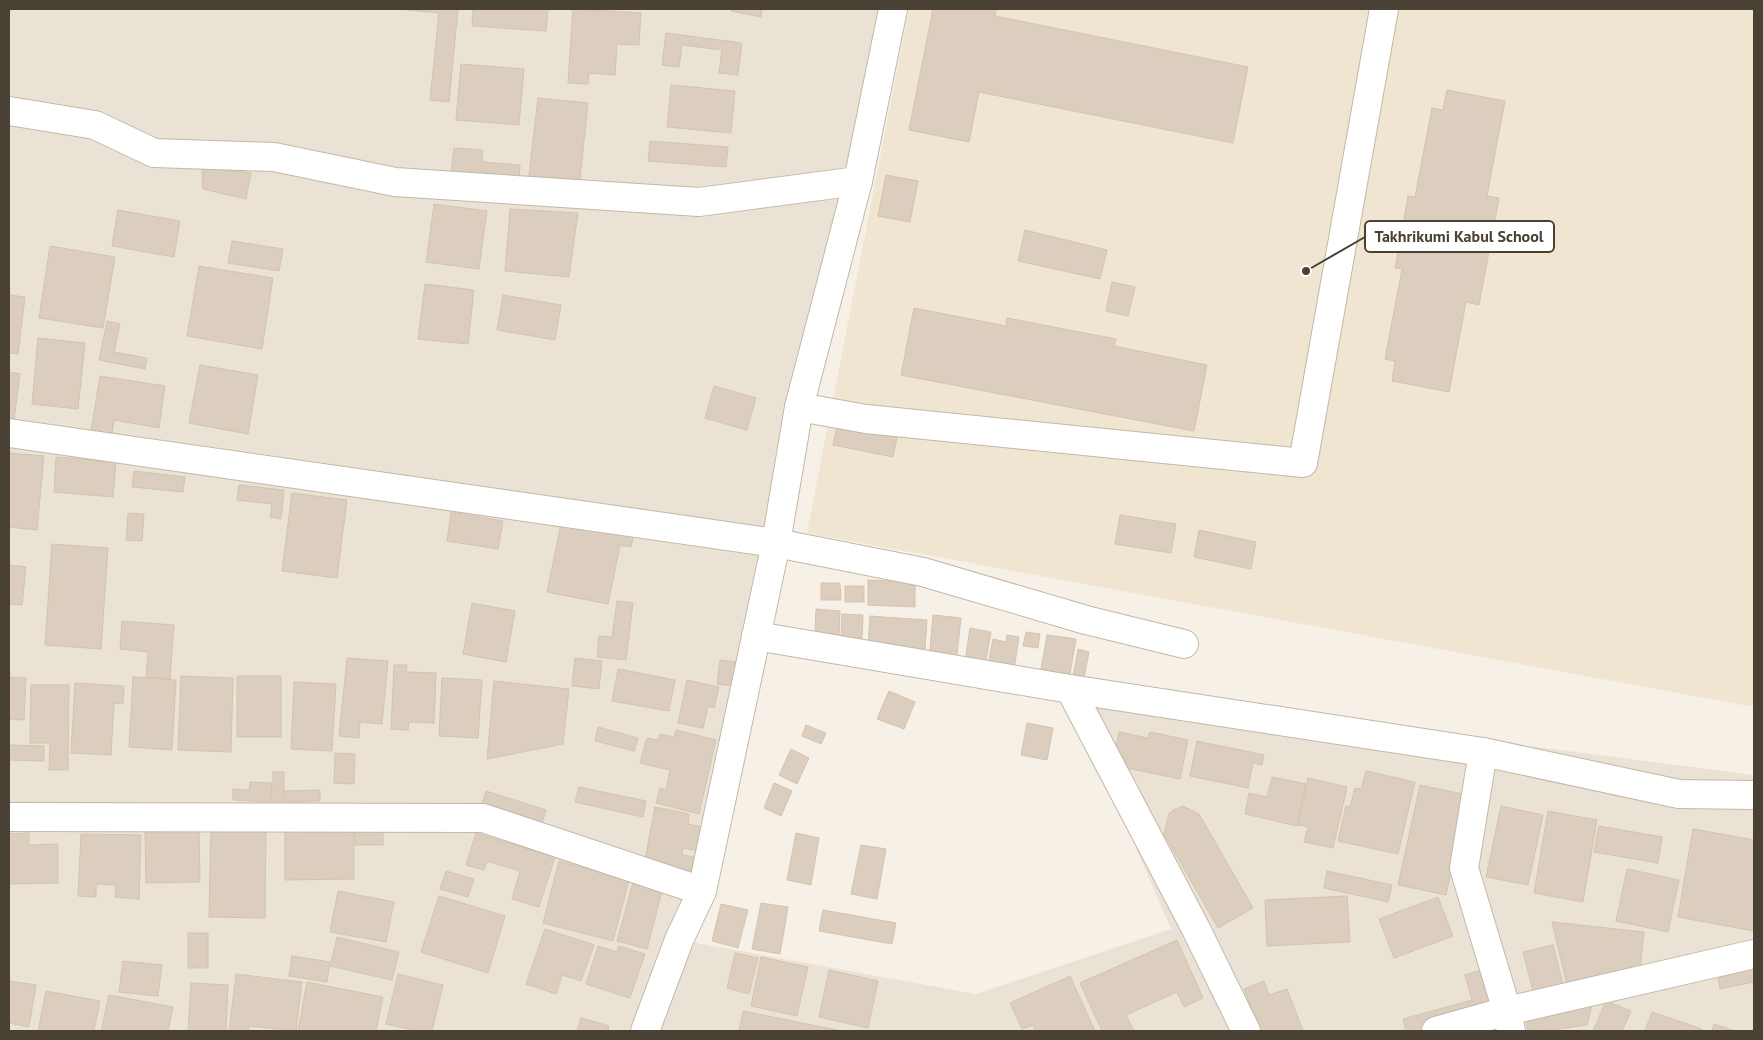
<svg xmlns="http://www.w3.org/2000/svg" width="1763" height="1040" viewBox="0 0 1763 1040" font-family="'PT Sans',sans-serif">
<rect width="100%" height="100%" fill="#f6f0e7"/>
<!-- residential -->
<path fill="#eae2d5" d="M9 9H879L709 867 680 940 976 994 1171 929 1066 686 1754 775V1031H9Z"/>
<!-- education -->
<path fill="#f0e5d0" d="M909 9H1754V707L807 533Z"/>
<!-- building -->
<g fill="#dccebe" stroke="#d4c3ae">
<path d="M396 9H458L449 102 430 100 439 13Z"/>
<path d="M473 9H548L546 31 472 26Z"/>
<path d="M573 9 641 13 639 45 617 44 615 75 589 73 588 84 568 83Z"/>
<path d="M732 9H762L761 17 731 11Z"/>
<path d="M933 9H996L995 16 1248 67 1233 143 979 92 969 142 909 130Z"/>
<path d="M666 33 742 43 738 75 719 73 722 50 682 45 679 67 662 65Z"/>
<path d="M461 64 524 69 519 125 456 120Z"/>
<path d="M671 85 735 91 731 133 667 127Z"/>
<path d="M1447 90 1505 101 1487 196 1499 198 1479 305 1466 302 1449 392 1392 381 1395 361 1385 359 1402 269 1395 268 1408 196 1415 197 1432 108 1443 110Z"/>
<path d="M538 98 588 103 579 188 528 183Z"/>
<path d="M650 141 728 147 726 167 648 161Z"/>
<path d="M454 148 483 150 482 162 520 165 519 179 451 173Z"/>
<path d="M202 167 251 173 246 199 203 189Z"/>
<path d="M886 175 918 181 910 222 878 216Z"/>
<path d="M434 204 487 211 479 269 426 262Z"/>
<path d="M510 209 578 213 569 277 505 271Z"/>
<path d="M118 210 180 221 174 257 112 246Z"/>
<path d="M1025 230 1107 250 1100 279 1018 261Z"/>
<path d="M232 241 283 249 279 271 228 263Z"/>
<path d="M50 246 115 257 103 328 39 318Z"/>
<path d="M199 266 273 278 262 349 187 336Z"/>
<path d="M1112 282 1135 287 1128 316 1106 311Z"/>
<path d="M425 284 474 290 468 344 418 339Z"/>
<path d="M9 295 25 297 18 354 9 353Z"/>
<path d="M503 295 561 305 555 340 497 330Z"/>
<path d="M914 308 1006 326 1007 318 1116 339 1114 346 1207 365 1194 431 901 375Z"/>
<path d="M107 321 120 324 114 352 147 358 145 369 99 360Z"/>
<path d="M38 338 85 343 78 409 32 404Z"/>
<path d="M200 365 258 375 248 434 189 423Z"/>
<path d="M9 372 20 374 13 427 9 426Z"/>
<path d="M100 376 165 386 159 428 114 420 112 434 91 431Z"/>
<path d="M714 386 756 398 747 430 705 418Z"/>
<path d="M838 421 898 433 893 457 833 445Z"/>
<path d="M9 453 44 456 37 530 9 527Z"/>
<path d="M56 457 116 462 113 497 54 492Z"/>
<path d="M134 471 185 477 183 492 132 487Z"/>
<path d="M239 485 284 490 281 519 270 517 272 504 237 500Z"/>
<path d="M292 493 347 500 337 578 282 571Z"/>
<path d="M451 512 503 521 498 549 447 541Z"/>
<path d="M128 513 144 514 142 541 126 540Z"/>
<path d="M1120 515 1176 524 1171 553 1115 544Z"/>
<path d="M562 519 634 533 631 547 620 545 608 604 547 592Z"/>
<path d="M1199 530 1256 542 1251 569 1194 557Z"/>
<path d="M52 544 108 548 101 649 45 645Z"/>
<path d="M9 565 26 567 22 605 9 604Z"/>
<path d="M868 580 915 582V607L868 605Z"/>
<path d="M821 583H840L841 600H821Z"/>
<rect x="845" y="586" width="19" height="16"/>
<path d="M617 601 633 603 626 660 597 657 599 636 612 637Z"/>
<path d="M472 603 515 611 506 662 463 654Z"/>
<path d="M816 609 840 611 839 635 815 633Z"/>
<path d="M842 614 863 615 862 639 841 638Z"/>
<path d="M933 615 961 618 956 664 929 661Z"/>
<path d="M870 616 927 620 925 650 868 646Z"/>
<path d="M122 621 174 625 170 679 146 677 148 652 120 649Z"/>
<path d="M970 628 991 632 985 666 965 662Z"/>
<path d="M1026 632 1040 634 1038 648 1023 646Z"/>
<path d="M1007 635 1019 637 1014 669 988 665 993 639 1006 642Z"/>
<path d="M1047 635 1076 639 1070 674 1041 669Z"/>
<path d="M1078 649 1089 652 1084 678 1073 677Z"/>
<path d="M347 658 388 661 382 724 360 722 359 738 339 736Z"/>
<path d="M575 658 602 661 599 689 572 686Z"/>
<path d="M720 660 745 663 742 687 717 684Z"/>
<path d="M394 665H407L406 672 436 673 434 723 409 722 408 730 391 729Z"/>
<path d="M618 669 675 680 669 711 612 701Z"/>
<path d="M181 676 233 678 231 752 178 750Z"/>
<rect x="237" y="676" width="44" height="61"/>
<path d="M9 677 26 678 24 720 9 719Z"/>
<path d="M133 677 176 680 172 750 129 747Z"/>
<path d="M442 678 482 680 478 738 439 736Z"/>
<path d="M687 680 719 687 714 708 708 706 703 728 678 723Z"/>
<path d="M494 681 569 689 563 744 487 759Z"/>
<path d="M294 682 336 684 332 751 291 749Z"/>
<path d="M75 683 124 686 123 704 114 703 111 755 71 753Z"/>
<path d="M31 685H69L68 770H49L50 743H30Z"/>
<path d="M889 691 915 702 904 729 877 719Z"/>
<path d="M1027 723 1053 728 1047 760 1021 755Z"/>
<path d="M806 725 826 733 821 744 802 736Z"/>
<path d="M598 727 638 738 634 751 595 741Z"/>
<path d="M676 730 716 740 699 814 656 803 660 788 666 790 670 770 640 763 647 738 658 740 660 734 674 737Z"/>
<path d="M1119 732 1148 738 1150 732 1188 740 1180 779 1112 765Z"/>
<path d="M1197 741 1264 755 1262 765 1253 763 1248 788 1190 776Z"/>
<path d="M9 745 44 746V761L9 760Z"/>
<path d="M791 749 809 758 797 784 779 775Z"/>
<path d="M335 753 355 754 354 784 334 783Z"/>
<path d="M1366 771 1415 782 1398 854 1338 841 1346 806 1350 807 1355 788 1361 789Z"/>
<rect x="273" y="772" width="11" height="30"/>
<path d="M1272 777 1306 784 1297 826 1245 814 1249 793 1267 797Z"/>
<path d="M1308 778 1347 787 1333 848 1304 842 1308 827 1298 825Z"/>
<path d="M250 782 272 783 271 802 233 800V789L249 790Z"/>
<path d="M774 783 792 791 781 816 764 808Z"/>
<path d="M1420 785 1467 795 1446 895 1398 885Z"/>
<path d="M579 787 646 801 643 817 575 802Z"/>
<path d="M320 790V801L286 802 285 791Z"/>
<path d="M486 791 546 810 540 829 480 810Z"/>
<path d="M1183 806 1199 814 1253 908 1218 928 1164 834 1169 814 1173 810Z"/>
<path d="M1501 806 1543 815 1528 885 1486 877Z"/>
<path d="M655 807 689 814 688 824 703 827 699 851 683 848 682 855 694 857 691 873 644 865Z"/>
<path d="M1548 811 1597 820 1583 902 1534 893Z"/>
<path d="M285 821H354V879L285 880Z"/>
<path d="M211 824 266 825 265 918 209 917Z"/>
<rect x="355" y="824" width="28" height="21"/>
<path d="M1599 826 1662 837 1658 863 1594 852Z"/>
<path d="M199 829 200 882 146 883 145 831Z"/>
<path d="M1693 829 1754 840V931L1678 917Z"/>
<path d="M29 833V845L58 844V883L9 884V834Z"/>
<path d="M476 833 555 857 539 907 512 899 520 871 487 861 484 870 466 865Z"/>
<path d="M796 833 819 838 811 885 787 880Z"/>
<path d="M81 834 141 835 139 899 115 897 116 885 96 884V897L78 896Z"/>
<path d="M861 845 886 849 877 899 851 894Z"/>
<path d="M559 861 629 880 613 941 543 923Z"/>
<path d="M1627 869 1679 880 1668 932 1616 921Z"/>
<path d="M446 871 474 879 468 897 440 889Z"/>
<path d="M1327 871 1392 885 1388 902 1324 888Z"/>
<path d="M634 879 663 887 647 949 617 941Z"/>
<path d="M338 891 394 902 386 942 330 932Z"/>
<path d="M439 896 505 916 488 973 421 952Z"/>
<path d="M1347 896 1350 942 1267 946 1265 900Z"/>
<path d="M1438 897 1453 936 1394 958 1379 919Z"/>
<path d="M761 903 788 907 780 954 752 949Z"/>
<path d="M721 904 748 910 738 948 712 941Z"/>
<path d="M823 910 896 923 892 944 819 931Z"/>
<path d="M1552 922 1644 932 1640 970 1568 989Z"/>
<path d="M545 929 594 945 581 981 562 975 556 994 526 984Z"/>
<rect x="188" y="933" width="20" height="35"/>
<path d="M337 937 399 952 392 980 330 966Z"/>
<path d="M1177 940 1203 998 1184 1007 1177 992 1126 1015 1134 1031H1102L1080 983Z"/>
<path d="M1553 945 1564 988 1534 995 1523 952Z"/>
<path d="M598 946 617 952 619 946 645 954 630 998 586 984Z"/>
<path d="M735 953 758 958 749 994 727 988Z"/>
<path d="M292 956 330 962 327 982 289 976Z"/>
<path d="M761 957 808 967 797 1016 751 1006Z"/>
<path d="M1754 960V982L1720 989 1716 968Z"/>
<path d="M123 961 162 965 158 996 119 992Z"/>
<path d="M1485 969 1497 1012 1426 1031H1406L1403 1019 1472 1000 1465 975Z"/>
<path d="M829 970 878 981 868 1028 819 1017Z"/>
<path d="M236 974 302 982 296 1031 249 1026V1031H229Z"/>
<path d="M398 974 443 985 432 1031H417L386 1024Z"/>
<path d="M1070 976 1095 1031H1036L1033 1025 1022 1029 1010 1003Z"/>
<path d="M9 981 36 985 29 1027 9 1023Z"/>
<path d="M1264 981 1269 995 1287 989 1303 1031H1260L1244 989Z"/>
<path d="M307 982 383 997 376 1031H298Z"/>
<path d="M191 983 228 985 226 1031H188Z"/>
<path d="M46 991 100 1001 94 1031H38Z"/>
<path d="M109 995 173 1007 168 1031H101Z"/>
<path d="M1594 998 1587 1025 1545 1031H1528L1525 1009Z"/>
<path d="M1606 1001 1631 1011 1622 1031H1593Z"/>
<path d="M743 1011 842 1031H739Z"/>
<path d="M1652 1012 1702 1029V1031H1645Z"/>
<path d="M581 1018 609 1026 608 1031H577Z"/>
<path d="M1714 1024 1735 1031H1712Z"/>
</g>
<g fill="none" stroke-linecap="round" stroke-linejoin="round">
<!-- minor casing -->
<g stroke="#c2b8a9" stroke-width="30">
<g id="minor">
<path d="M9 111 95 125 154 153 274 157 395 182 699 202 858 181"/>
<path d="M799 407 866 419 1303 463 1384 9"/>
<path d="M9 433 776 543 923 572 1086 620 1184 644"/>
<path d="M756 636 1070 689 1483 752 1679 794 1754 795"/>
<path d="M1070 689 1196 929 1246 1031"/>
<path d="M1483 752 1464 868 1507 1011 1511 1031"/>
<path d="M9 817 483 818 702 891"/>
<path d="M645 1031 679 940 702 891 776 543 799 407 858 181 893 9"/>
<path d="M1436 1031 1507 1011 1754 954"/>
</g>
</g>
<!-- minor -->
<use href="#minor" stroke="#fff" stroke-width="28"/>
</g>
<!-- callouts -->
<path fill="none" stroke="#4a4135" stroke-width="2" d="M1306 271L1365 237"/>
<circle fill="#4a4135" stroke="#fff" stroke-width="2" cx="1306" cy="271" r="5"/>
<rect fill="#fff" stroke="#4a4135" stroke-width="2" x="1365" y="221" width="189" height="31" rx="5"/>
<g font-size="16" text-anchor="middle" font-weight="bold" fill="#4a4135">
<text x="1459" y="242">Takhrikumi Kabul School</text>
</g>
<!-- border -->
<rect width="1763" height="1040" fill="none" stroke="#4a4135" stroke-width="20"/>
</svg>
